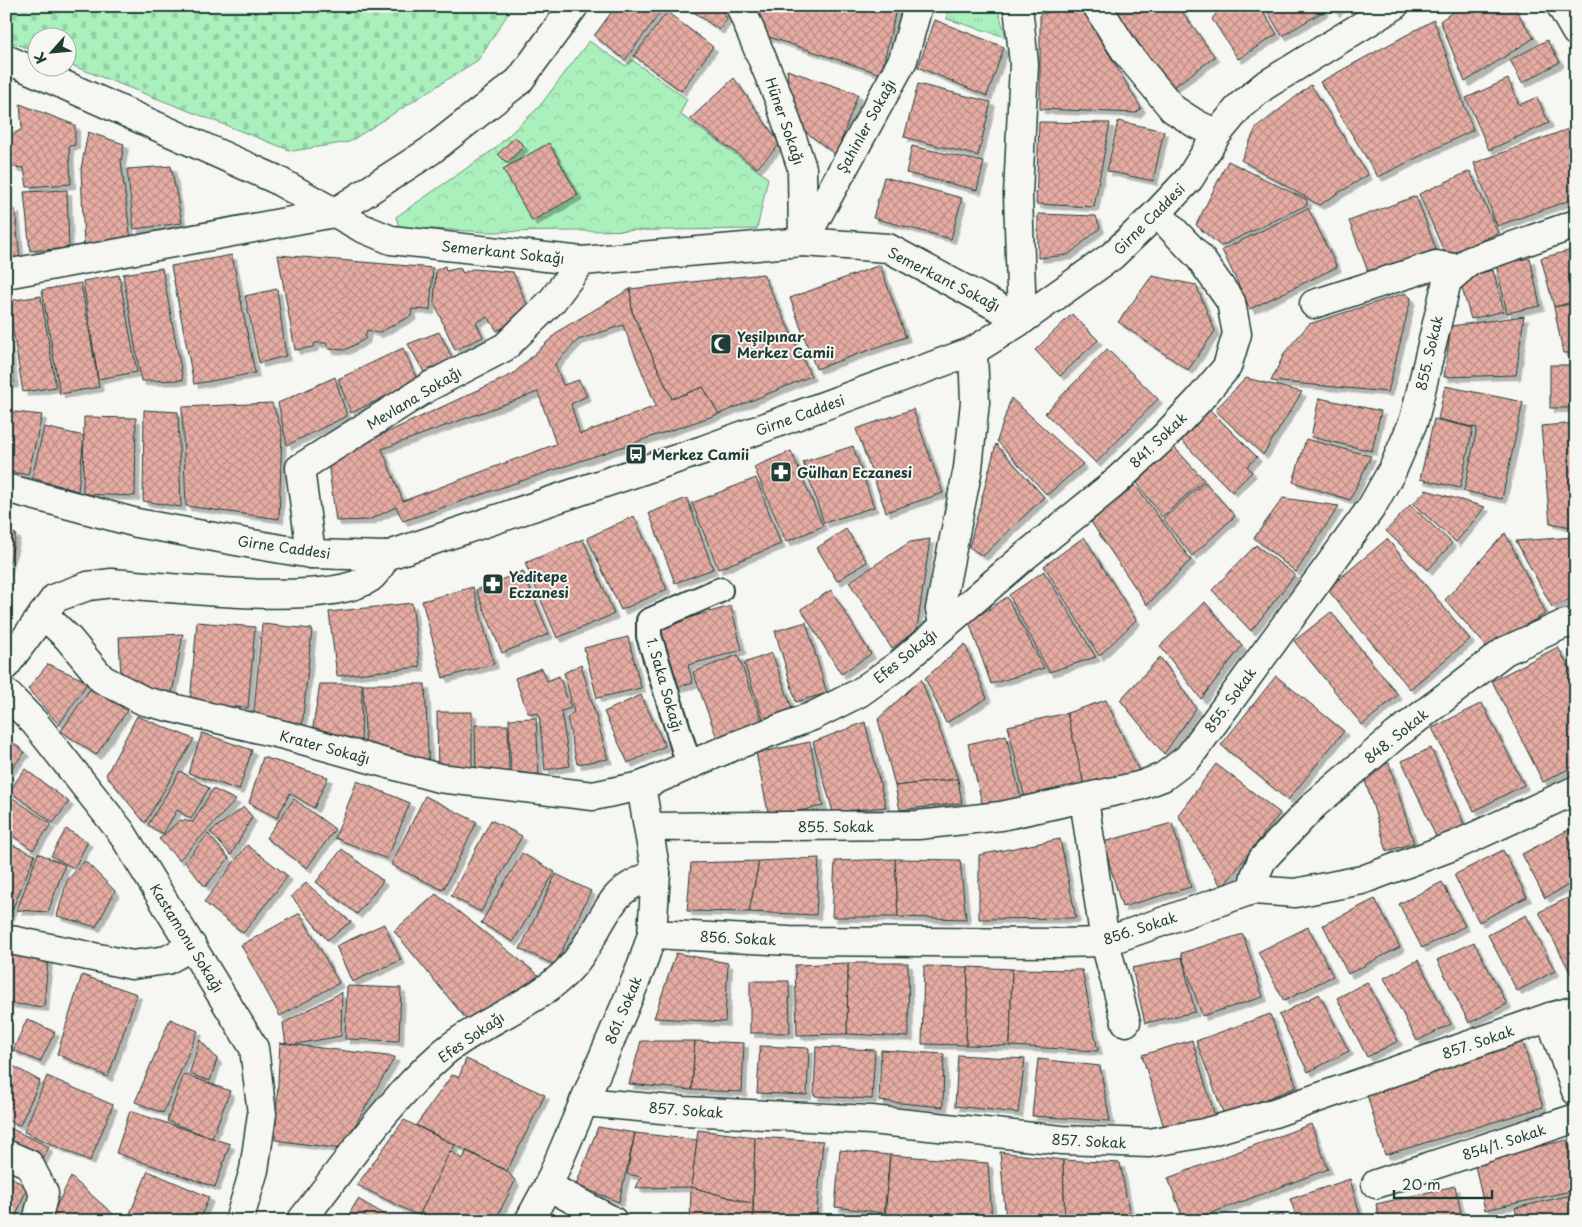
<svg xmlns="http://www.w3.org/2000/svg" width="1582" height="1227" viewBox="0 0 1582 1227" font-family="'Playpen Sans',sans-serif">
<defs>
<pattern id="grass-tufts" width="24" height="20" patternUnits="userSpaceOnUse" patternTransform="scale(1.25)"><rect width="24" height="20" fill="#aaf0bc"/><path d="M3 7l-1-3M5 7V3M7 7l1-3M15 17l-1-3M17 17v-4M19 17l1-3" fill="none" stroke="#92cfa2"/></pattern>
<pattern id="forest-crowns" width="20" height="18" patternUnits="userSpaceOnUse" patternTransform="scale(1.25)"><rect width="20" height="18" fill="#aaf0bc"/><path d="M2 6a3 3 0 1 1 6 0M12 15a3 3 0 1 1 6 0" fill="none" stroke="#92cfa2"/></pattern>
<pattern id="cemetery-stones" width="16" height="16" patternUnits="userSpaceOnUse" patternTransform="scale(1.25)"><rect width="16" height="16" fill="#aaf0bc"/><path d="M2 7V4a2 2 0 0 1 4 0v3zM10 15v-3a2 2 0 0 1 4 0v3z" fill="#92cfa2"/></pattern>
<pattern id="building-cross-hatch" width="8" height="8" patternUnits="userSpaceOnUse" patternTransform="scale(1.25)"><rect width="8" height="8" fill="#e6aca3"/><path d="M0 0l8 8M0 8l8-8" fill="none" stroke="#ba8d86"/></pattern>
<filter id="shadow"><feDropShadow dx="4.5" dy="4.5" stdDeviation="0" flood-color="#0004"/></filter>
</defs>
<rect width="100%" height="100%" fill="#f6f6f2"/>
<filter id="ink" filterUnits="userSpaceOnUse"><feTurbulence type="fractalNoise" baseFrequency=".02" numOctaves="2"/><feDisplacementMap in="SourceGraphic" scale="10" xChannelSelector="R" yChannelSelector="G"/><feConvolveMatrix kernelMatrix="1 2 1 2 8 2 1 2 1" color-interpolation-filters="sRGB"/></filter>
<g filter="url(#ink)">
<!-- grass -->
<path fill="url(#grass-tufts)" stroke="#649678" d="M947 6H997L1006 37 947 19Z"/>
<!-- forest -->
<path fill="url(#forest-crowns)" stroke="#649678" d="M589 41 626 66 632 60 687 99 680 114 768 178 757 229 486 232 399 227 396 217 493 150 539 107Z"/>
<!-- cemetery -->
<path fill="url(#cemetery-stones)" stroke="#649678" d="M6 6H513L478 60 349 142 292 151 68 64V38H38L37 52 6 40Z"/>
<!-- building -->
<g fill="url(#building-cross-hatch)" stroke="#1f3d34" fill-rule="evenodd" filter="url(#shadow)">
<path d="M616 6H665L625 60 594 36Z"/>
<path d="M686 6H720L727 19 719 30Z"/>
<path d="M750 6H897L881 74 763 35Z"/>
<path d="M1111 6H1178L1215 57 1172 88Z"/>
<path d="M1222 6H1259L1277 34 1238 59 1212 19Z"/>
<path d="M1264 6H1321L1324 11 1282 36Z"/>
<path d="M1331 6H1343L1335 12Z"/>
<path d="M1461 6H1513L1534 38 1465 82 1440 21Z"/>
<path d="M1081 7 1141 108 1136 113 1040 109V14Z"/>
<path d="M667 12 713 47 681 91 634 56Z"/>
<path d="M935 20 1004 47 987 96 918 67Z"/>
<path d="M1434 20 1473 130 1378 177 1320 82Z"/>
<path d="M1547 40 1560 62 1522 83 1510 60Z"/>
<path d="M787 70 858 94 836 155 806 132 790 103Z"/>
<path d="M734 78 780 144 757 168 690 119Z"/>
<path d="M1508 79 1519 105 1537 97 1549 123 1489 150 1466 98Z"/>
<path d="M918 84 991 102 978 156 904 137Z"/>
<path d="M1311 85 1368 175 1319 205 1241 160 1256 128Z"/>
<path d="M20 104 75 125V145L69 146 71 184 27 187 24 168 13 167 8 137 22 129Z"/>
<path d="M1118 121 1164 131 1153 181 1107 171Z"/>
<path d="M1039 122 1110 123 1094 207 1036 204Z"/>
<path d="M1574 127 1576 133V198L1497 226 1474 163Z"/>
<path d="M88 132 124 144 121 161 131 241 84 246 81 169Z"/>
<path d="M515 137 524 146 507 163 498 154Z"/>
<path d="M549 143 578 195 532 221 503 169Z"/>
<path d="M912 146 984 162 977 190 906 173Z"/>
<path d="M1228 161 1307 200V205L1221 246 1196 225Z"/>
<path d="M171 166 182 223 134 229 127 169Z"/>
<path d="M1470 171 1498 233 1446 256 1419 194Z"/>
<path d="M884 177 962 198 951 239 873 218Z"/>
<path d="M67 190 69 248 30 251 24 192Z"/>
<path d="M1416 196 1436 249 1369 274 1349 221Z"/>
<path d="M1308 208 1337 267 1250 309 1222 250Z"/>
<path d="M6 209H15L20 259 6 260Z"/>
<path d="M1038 214 1096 216 1100 228 1068 255 1038 258Z"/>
<path d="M1576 249V301L1554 307 1541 258Z"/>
<path d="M232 255 255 373 194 384 171 266Z"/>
<path d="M278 255 433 268 430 310 412 309 411 316 378 333 367 330 365 339 345 350 329 349 326 343H315L313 347 295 350Z"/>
<path d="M1530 258 1540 306 1507 313 1496 265Z"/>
<path d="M880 265 906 337 816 369 790 298Z"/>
<path d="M445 266 446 271 460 268 463 273 472 269 513 272 530 312 497 331 488 317 476 322 483 337 455 350 434 303 436 270Z"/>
<path d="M162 268 183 380 141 381 123 274Z"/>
<path d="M1493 270 1504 311 1471 319 1459 278Z"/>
<path d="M763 274 811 376 719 414 703 387 672 399 632 312 630 289Z"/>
<path d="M119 275 137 372 98 379 83 281Z"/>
<path d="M1152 276 1196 285 1215 331 1188 370 1118 322Z"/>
<path d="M81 283 99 387 60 394 42 290Z"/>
<path d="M277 289 286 356 259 363 245 296Z"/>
<path d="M630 289 632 312 672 399 703 387 719 414 403 521 396 507 369 520 336 521 328 462 353 448 513 374 560 330ZM623 325 656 406 580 434 571 404 587 396 579 380 563 385 555 364 578 340ZM538 392 556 444 403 501 382 449Z"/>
<path d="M1405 293 1411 298 1388 392 1271 381 1285 352 1309 324Z"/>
<path d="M41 296 56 387 23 392 8 301Z"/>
<path d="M1576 303V353H1563L1554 307Z"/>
<path d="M1072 314 1098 340 1060 376 1035 350Z"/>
<path d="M1524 316 1516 375 1444 377 1451 326Z"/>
<path d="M6 324 14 383 6 384Z"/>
<path d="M439 332 454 361 425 374 408 344Z"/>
<path d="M403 348 418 381 351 413 338 379Z"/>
<path d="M1107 349 1158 399 1096 463 1045 413Z"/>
<rect x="1550" y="365" width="26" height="43"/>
<path d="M335 377 347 416 287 445 278 403Z"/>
<path d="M1246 378 1302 392 1263 455 1215 410Z"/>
<path d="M1445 386 1523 402 1502 499 1464 491 1477 428 1438 419Z"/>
<path d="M1011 398 1083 464 1047 495 997 441Z"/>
<path d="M1319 398 1381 411 1372 451 1311 437Z"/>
<path d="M272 403 282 431 279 519 186 506 182 407Z"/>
<path d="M913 409 943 493 886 512 856 429Z"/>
<path d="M1209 409 1257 457 1247 466 1252 472 1232 492 1179 438Z"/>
<path d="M144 410 178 412 181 507 143 501Z"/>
<path d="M6 411 42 415 28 475 6 471Z"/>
<path d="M84 417 136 418 135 496 83 494Z"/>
<path d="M1434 419 1473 428 1460 488 1420 479Z"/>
<path d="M1576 423V528L1550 523 1541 426Z"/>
<path d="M44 427 84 436 78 491 32 478Z"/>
<path d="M1306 439 1371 456 1350 500 1293 482Z"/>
<path d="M996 444 1044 497 983 556 969 547Z"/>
<path d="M853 446 874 507 824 523 803 462Z"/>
<path d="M1174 447 1204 480 1162 517 1137 483Z"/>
<path d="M791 451 823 526 786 542 754 467Z"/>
<path d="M756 478 781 544 718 569 692 503Z"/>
<path d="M1205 482 1235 516 1192 556 1163 519Z"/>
<path d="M1135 485 1191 560 1147 605 1091 522Z"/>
<path d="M1426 490 1485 507 1456 542 1413 504Z"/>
<path d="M687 498 713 569 675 583 649 513Z"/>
<path d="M1283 498 1339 506 1296 572 1254 538Z"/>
<path d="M1410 505 1452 543 1428 570 1386 531Z"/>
<path d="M634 516 667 589 621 610 587 538Z"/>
<path d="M846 529 867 562 837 581 817 548Z"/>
<path d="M6 532 16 534 6 576Z"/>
<path d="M1505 533 1546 613 1488 648 1445 600Z"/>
<path d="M1084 537 1136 620 1099 656 1044 566Z"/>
<path d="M1576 537V597L1552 607 1516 541Z"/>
<path d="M583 539 614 614 557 638 525 563Z"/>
<path d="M930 539 917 629 892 649 849 582 910 542Z"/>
<path d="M1387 539 1470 639 1410 689 1327 589Z"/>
<path d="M1256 545 1295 575 1251 631 1212 590Z"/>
<path d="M523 571 549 634 502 653 476 590Z"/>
<path d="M1044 571 1096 657 1049 672 1009 595Z"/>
<path d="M473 587 494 664 443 678 422 601Z"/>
<path d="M831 590 871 654 841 674 801 609Z"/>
<path d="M1007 597 1044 668 991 684 969 622Z"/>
<path d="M1205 602 1242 646 1201 699 1160 646Z"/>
<path d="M412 603 420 667 337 676 329 612Z"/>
<path d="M731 606 742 650 688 665 693 683 670 689 652 628Z"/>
<path d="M1331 612 1398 695 1362 725 1294 641Z"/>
<path d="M197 622 255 627 248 708 190 703Z"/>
<path d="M806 622 827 693 796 702 775 631Z"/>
<path d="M262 624 312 629 302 727 253 722Z"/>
<path d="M183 634 171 699 121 677 119 637Z"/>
<path d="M628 637 641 688 597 698 584 648Z"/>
<path d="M965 644 987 698 946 723 925 678Z"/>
<path d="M1558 647 1576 681V765L1543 782 1492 681Z"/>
<path d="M772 653 793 711 764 721 744 663Z"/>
<path d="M738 655 762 721 717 738 693 672Z"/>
<path d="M1160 657 1196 708 1164 754 1120 700Z"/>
<path d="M48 664 88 682 59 725 28 689Z"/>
<path d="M581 664 608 759 577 764 567 718 574 712 564 673Z"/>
<path d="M542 668 547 681 559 676 571 708 561 711 570 766 545 770 539 714 528 713 515 678Z"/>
<path d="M1276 676 1344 731 1288 800 1221 745Z"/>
<path d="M921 679 958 779 895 786 878 719Z"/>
<path d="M320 684H362L361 749 311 739Z"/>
<path d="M363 684H425L429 770 366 754Z"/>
<path d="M92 686 127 711 96 755 61 731Z"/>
<path d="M641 695 665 746 628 763 604 712Z"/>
<path d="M1106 700 1139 771 1084 785 1067 713Z"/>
<path d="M1482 703 1524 785 1474 811 1432 728Z"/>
<path d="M437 712H472V773L438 776Z"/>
<path d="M1067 713 1084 785 1025 799 1008 726Z"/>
<path d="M137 716 194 739 145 823 106 775Z"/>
<path d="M536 718 539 774 511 776 509 719Z"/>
<path d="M865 722 886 807 833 812 813 742Z"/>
<path d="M475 725H508L509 777 476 778Z"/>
<path d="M202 733 252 750 239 790 188 773Z"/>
<path d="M1006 735 1021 798 983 807 968 744Z"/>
<path d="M6 737 25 752 6 775Z"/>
<path d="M810 742 823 806 769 817 756 753Z"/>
<path d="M1431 748 1465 826 1437 839 1402 761Z"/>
<path d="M263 757 328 777 314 808 290 793 277 818 249 803Z"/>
<path d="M1389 763 1414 843 1387 851 1362 771Z"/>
<path d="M1216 764 1280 813 1222 888 1178 815Z"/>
<path d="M25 769 69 802 53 823 9 791Z"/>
<path d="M180 771 209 788 191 819 177 810 163 834 148 825Z"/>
<path d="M958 779 962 803 900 810 895 786Z"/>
<path d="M357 781 410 803 387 859 335 838Z"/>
<path d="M213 789 236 800 179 860 159 839 180 820 193 822Z"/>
<path d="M7 794 51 824 33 850 6 831Z"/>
<path d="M425 796 477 822 443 890 391 865Z"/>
<path d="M294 799 335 829 307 868 266 838Z"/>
<path d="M244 807 252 817 231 855 210 832Z"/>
<path d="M491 820 522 836 481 912 451 896Z"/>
<path d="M1172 823 1191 887 1122 907 1103 842Z"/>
<path d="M1576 826V881L1545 898 1522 854Z"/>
<path d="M66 829 88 842 74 868 51 856Z"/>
<path d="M208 834 229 858 205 887 185 862Z"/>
<path d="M1060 839 1076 918 979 919V855Z"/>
<path d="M6 842 35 855 9 917 6 916Z"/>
<path d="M247 845 288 876 243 933 204 902Z"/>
<path d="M342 849 383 881 357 914 316 882Z"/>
<path d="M1503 850 1527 897 1479 922 1454 875Z"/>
<path d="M38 853 65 865 48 912 17 910Z"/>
<path d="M522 853 555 872 513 942 481 923Z"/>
<path d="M819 858 816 915 749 912 759 861Z"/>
<path d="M895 859 960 860 966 919 898 917Z"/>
<path d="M895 859 898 917H832L835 861Z"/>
<path d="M85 861 115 891 96 927 57 916 67 880Z"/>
<path d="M759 861 749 912 687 911 691 863Z"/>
<path d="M556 874 591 891 555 965 520 949Z"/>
<path d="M1442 882 1465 926 1422 948 1399 904Z"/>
<path d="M306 883 351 922 327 940 291 896Z"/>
<path d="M436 894 540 976 470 1024 394 931Z"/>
<path d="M1576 894V971L1571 974 1539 912Z"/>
<path d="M1375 899 1400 947 1348 974 1323 925Z"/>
<path d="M300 913 339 983 280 1016 241 945Z"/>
<path d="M1526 915 1555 971 1517 991 1488 935Z"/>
<path d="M384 924 401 960 352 982 336 946Z"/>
<path d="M1308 927 1333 976 1284 1001 1258 952Z"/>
<path d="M1243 934 1263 997 1202 1016 1181 953Z"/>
<path d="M1474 942 1507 1004 1469 1023 1437 960Z"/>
<path d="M676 953 728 963 725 1022 654 1018Z"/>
<path d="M6 955 48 959 44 1007 6 1003Z"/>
<path d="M1182 957 1195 1012 1145 1023 1132 968Z"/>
<path d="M1418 960 1451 1024 1417 1041 1384 978Z"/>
<path d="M848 963H908L909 1037 847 1034Z"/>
<path d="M848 963 847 1034 797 1035 795 965Z"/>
<path d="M924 966 968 967 966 1045 922 1044Z"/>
<path d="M968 967 1012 969 1010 1046 966 1045Z"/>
<path d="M1012 969 1082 970 1098 1051 1010 1046Z"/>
<path d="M82 975 137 994 108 1077 57 1054Z"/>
<path d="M750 981H789L790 1033H750Z"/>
<path d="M1367 982 1398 1041 1367 1057 1337 998Z"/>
<path d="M347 986 401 988 399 1041 345 1039Z"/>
<path d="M342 992 341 1036 286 1046 283 1023Z"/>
<path d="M1319 994 1349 1051 1308 1072 1279 1015Z"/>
<path d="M1270 1014 1297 1087 1224 1115 1196 1041Z"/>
<path d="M27 1019 55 1032 40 1062 13 1050Z"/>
<path d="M170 1019 198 1031 163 1113 135 1102Z"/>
<path d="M1576 1032V1072L1564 1036Z"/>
<path d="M200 1040 217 1059 210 1081 189 1074Z"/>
<path d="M1192 1040 1215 1116 1165 1131 1142 1055Z"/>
<path d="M1522 1040 1543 1107 1385 1155 1365 1088Z"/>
<path d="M641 1041H695L692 1090 629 1084Z"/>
<path d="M695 1041 744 1043 742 1092 692 1090Z"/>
<path d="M280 1043 395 1057 341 1149 275 1140Z"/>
<path d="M760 1046 809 1048 807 1095 757 1093Z"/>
<path d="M816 1047 875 1050 872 1099 814 1096Z"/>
<path d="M881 1050 944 1054 943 1107 879 1101Z"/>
<path d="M958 1055 1025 1059 1018 1113 955 1106Z"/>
<path d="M466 1059 545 1095 507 1171 416 1125 452 1075 459 1077Z"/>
<path d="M1038 1059 1100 1066 1110 1121 1032 1116Z"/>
<path d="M6 1062 40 1081 20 1125 6 1120Z"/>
<path d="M184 1074 230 1091 212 1138 167 1121Z"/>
<path d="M47 1076 113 1105 90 1161 24 1132Z"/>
<path d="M130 1111 230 1144 215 1187 116 1153Z"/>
<path d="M404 1120 455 1145 419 1216 357 1185Z"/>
<path d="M1311 1124 1328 1169 1191 1221H1184L1168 1178Z"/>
<path d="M6 1126 49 1147 40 1164 6 1148Z"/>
<path d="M598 1127 635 1133 619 1202 576 1185Z"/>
<path d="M698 1130 755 1137 753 1204 691 1187Z"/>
<path d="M635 1133 697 1140 691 1187 636 1188 641 1177 627 1174Z"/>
<path d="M755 1137 823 1141 816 1221H753Z"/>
<path d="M1567 1140 1576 1180V1190L1485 1210 1474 1161Z"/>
<path d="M840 1150 890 1155 884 1213 835 1207Z"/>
<path d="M450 1151 463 1159 466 1151 507 1171 515 1181 495 1221H431L419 1216Z"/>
<path d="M1000 1152 1063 1160 1065 1221H1006Z"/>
<path d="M890 1155 988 1163 992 1221H885Z"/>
<path d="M1063 1160 1120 1163 1131 1221H1065Z"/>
<path d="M148 1171 209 1197 199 1221H134L128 1218Z"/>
<path d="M6 1173 27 1188 14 1221H6Z"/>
<path d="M71 1177 121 1221H49Z"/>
<path d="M1350 1179 1362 1221H1298L1290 1199Z"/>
<path d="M1455 1186 1463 1221H1380L1376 1204Z"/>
<path d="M691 1187 753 1204V1221H690Z"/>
<path d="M1571 1195 1576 1221H1518L1515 1208Z"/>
<path d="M358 1199 396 1221H345Z"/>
<path d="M1283 1214 1285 1221H1251Z"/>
</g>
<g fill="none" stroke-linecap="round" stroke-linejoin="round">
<!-- pedestrian casing -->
<g stroke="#1f3d34" stroke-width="28">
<path id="pedestrian" d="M689 765 649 636V621L720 590"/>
</g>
<!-- minor casing -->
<g stroke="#1f3d34" stroke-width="31">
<g id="minor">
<path d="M740 6 779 99 802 168 803 240"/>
<path d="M1018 6 1024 64 1018 195 1022 320"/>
<path d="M1097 6 1126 52 1173 109 1196 124 1217 134"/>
<path d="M1561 6 1576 32"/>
<path d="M6 59 275 179 362 228 391 240 582 261 803 242 888 248 1022 320"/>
<path d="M803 242 903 60 918 6"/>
<path d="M6 274 334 213 430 151 519 81 574 6"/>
<path d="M1314 304 1436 265 1460 269"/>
<path d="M311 554 300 468 430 386 505 347 552 301 582 261"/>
<path d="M43 614 68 638 102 679 144 701 288 736 439 778 593 796 641 786 734 746 813 716 859 693 901 663 1025 556 1111 486 1164 437 1198 401 1227 367 1237 334 1231 302 1200 258 1157 213"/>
<path d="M943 625 940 609 968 468 975 402 973 351"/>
<path d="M6 665 55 598 88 586 112 583C169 587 326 608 370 578 377 573 382 563 386 556"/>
<path d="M6 693 35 723 122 833 254 1048 262 1114 254 1170 239 1221"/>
<path d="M1084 799 1105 942 1126 1022"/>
<path d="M649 827 918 825 1001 816 1139 786 1163 777 1188 758 1371 508 1393 469 1414 420 1447 281 1470 261 1576 224"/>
<path d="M1252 890 1255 876 1262 860 1314 805 1396 735 1505 651 1562 625 1576 622"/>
<path d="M652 934 789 941 1058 943 1105 942 1252 890 1295 893 1362 880 1456 845 1576 790"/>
<path d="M6 939 132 965 167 960 192 946"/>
<path d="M1550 1017 1576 1091"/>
<path d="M584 1102 684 1111 871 1120 1062 1140 1149 1143 1204 1133 1274 1113 1550 1017 1576 1010"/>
<path d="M6 1154 29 1164 44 1193 37 1221"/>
<path d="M1376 1184 1576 1118"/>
<path d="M548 1186 613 1221"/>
<path d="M301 1221C346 1164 388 1101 443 1053 481 1021 540 1003 572 966 589 947 599 920 615 899 625 886 642 880 656 873"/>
<path d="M529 1221 548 1186 628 999 642 965 652 934 656 873 641 786"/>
</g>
</g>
<!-- tertiary casing -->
<g stroke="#1f3d34" stroke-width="31">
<path id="tertiary" d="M6 488 137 523 258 545 311 554 386 556 703 450 973 351 1022 320 1112 256 1157 213 1190 178 1217 134 1241 105 1264 86 1394 6"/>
</g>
<!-- pedestrian -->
<use href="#pedestrian" stroke="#f6f6f2" stroke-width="24"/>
<!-- minor -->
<use href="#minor" stroke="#f6f6f2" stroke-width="28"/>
<!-- tertiary -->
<use href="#tertiary" stroke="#f6f6f2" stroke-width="28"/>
</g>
</g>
<!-- icons -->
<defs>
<g id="mosque-square" transform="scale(1.125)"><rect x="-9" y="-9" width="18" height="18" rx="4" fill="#1f3d34" stroke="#f6f6f2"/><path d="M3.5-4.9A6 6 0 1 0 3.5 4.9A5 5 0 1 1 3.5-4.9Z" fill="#fff"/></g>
<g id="bus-square" transform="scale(1.125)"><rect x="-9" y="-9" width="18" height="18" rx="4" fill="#1f3d34" stroke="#f6f6f2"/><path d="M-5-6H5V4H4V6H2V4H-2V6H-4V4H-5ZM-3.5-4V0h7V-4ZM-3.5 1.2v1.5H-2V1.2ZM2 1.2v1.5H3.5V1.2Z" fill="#fff"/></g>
<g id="pharmacy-square" transform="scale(1.125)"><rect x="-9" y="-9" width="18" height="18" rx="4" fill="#1f3d34" stroke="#f6f6f2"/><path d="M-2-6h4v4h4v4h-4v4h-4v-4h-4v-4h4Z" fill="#fff"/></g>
</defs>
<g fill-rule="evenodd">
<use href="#mosque-square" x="721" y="344"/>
<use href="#bus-square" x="636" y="454"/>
<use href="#pharmacy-square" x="781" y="472"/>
<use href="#pharmacy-square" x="493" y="584"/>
</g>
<g text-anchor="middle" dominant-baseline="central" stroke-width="4" stroke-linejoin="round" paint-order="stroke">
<!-- street labels -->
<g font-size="14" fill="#1f3d34" stroke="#f6f6f2">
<text transform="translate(785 121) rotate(71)">Hüner Sokağı</text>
<text transform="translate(866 126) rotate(-61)">Şahinler Sokağı</text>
<text transform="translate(1149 219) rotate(-45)">Girne Caddesi</text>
<text transform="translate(503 252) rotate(6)">Semerkant Sokağı</text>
<text transform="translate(944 279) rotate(27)">Semerkant Sokağı</text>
<text transform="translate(1429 353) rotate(-77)">855. Sokak</text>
<text transform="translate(414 398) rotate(-31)">Mevlana Sokağı</text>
<text transform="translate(800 415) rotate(-20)">Girne Caddesi</text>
<text transform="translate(1158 440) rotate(-44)">841. Sokak</text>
<text transform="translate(284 547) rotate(8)">Girne Caddesi</text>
<text transform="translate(905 656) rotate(-39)">Efes Sokağı</text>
<text transform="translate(665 685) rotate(74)">1. Saka Sokağı</text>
<text transform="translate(1230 700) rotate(-54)">855. Sokak</text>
<text transform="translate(1396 736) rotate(-39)">848. Sokak</text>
<text transform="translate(325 747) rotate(15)">Krater Sokağı</text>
<text x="836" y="826">855. Sokak</text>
<text transform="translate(1140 928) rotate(-18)">856. Sokak</text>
<text transform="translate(187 938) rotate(58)">Kastamonu Sokağı</text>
<text transform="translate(738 938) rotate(3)">856. Sokak</text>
<text transform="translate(623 1010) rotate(-67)">861. Sokak</text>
<text transform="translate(471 1037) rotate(-35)">Efes Sokağı</text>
<text transform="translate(1478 1042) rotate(-19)">857. Sokak</text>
<text transform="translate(686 1110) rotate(4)">857. Sokak</text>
<text transform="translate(1089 1141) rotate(3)">857. Sokak</text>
<text transform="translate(1504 1142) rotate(-18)">854/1. Sokak</text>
</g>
<!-- poi labels -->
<g font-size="14" font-weight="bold" fill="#1f3d34" stroke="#f6f6f2" text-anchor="start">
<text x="737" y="336">Yeşilpınar<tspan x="737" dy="16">Merkez Camii</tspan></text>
<text x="652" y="454">Merkez Camii</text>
<text x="797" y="472">Gülhan Eczanesi</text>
<text x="509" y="576">Yeditepe<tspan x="509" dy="16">Eczanesi</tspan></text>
</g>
</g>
<!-- margin -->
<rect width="1582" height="1227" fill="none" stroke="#f6f6f2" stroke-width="25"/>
<rect x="12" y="12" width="1557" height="1202" fill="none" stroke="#1f3d34" stroke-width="2" filter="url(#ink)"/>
<!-- north arrow -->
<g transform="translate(52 52) rotate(243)"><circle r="24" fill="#f6f6f2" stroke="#a0aca6"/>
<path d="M0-4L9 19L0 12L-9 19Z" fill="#1f3d34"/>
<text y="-8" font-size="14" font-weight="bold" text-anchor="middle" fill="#1f3d34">K</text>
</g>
<!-- scale -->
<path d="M1394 1190v8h98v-8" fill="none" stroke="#1f3d34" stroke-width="2.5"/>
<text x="1402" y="1190" font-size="15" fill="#1f3d34" stroke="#f6f6f2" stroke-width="4" paint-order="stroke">20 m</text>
</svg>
